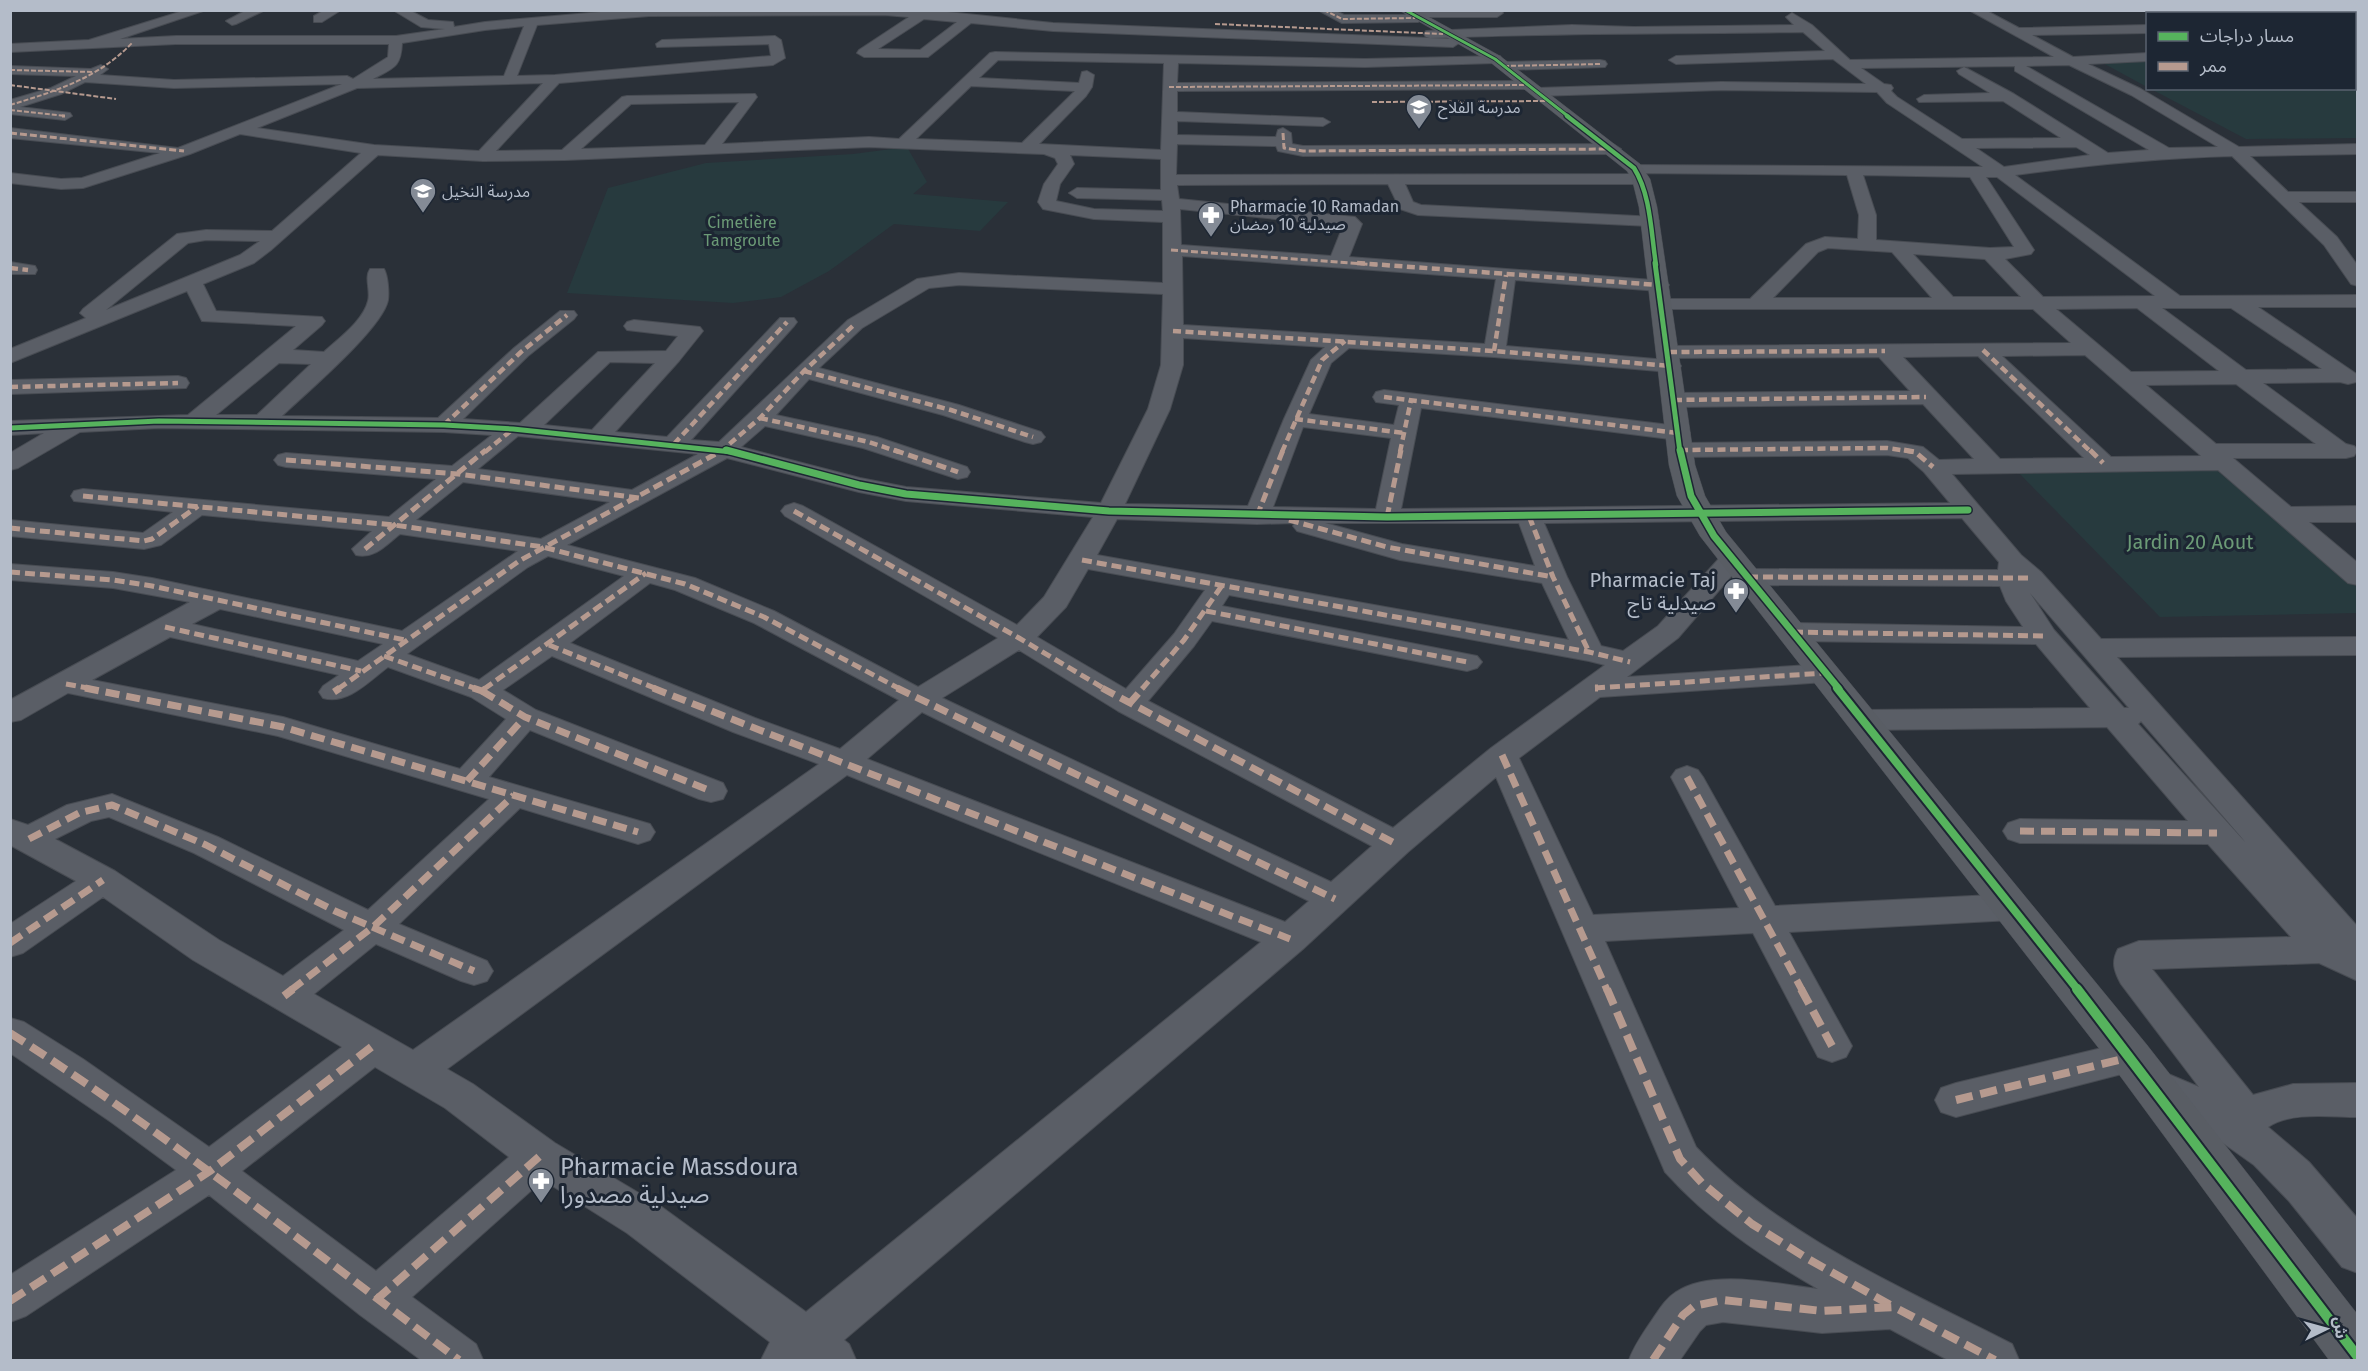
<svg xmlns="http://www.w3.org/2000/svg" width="2368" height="1371" viewBox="0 0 2368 1371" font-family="'Fira Sans','Noto Sans Arabic',sans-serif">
<rect width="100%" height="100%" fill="#2a3038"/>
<!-- green -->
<g fill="#273a3e">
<path d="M2147 58V87L2101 62Z"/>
<path d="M2355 63 2358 64 2357 138 2246 139 2151 89 2354 88Z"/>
<path d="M907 147 927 182 913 194 1008 202 980 231 894 224 829 271 781 297 733 303 567 293 608 188 706 163 853 154Z"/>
<path d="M2209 464 2357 587V613L2160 617 2013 467Z"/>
</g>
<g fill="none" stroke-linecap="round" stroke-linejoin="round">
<!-- street casing -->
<g stroke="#484c53" stroke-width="2">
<g id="street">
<path d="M186 10H206L120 39 176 36H396L445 29 421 27 393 10H409L428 20 453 22 454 27 485 22 624 10H928L1053 23 1453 39 1459 43 1453 47 1053 31 971 23 928 57H864L857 53 859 50 909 17 885 15 649 16 537 25 517 76 555 75 771 56 769 44 657 47 656 44 662 40 775 36 781 40 785 58 773 65 559 83 496 151 562 150 622 97 627 96 755 94 757 97 722 144 869 137 899 139 990 53 995 52 1365 59 1500 56 1502 59 1495 63 1365 67 1178 63 1177 83 1528 81 1535 85 1528 89 1177 91V112L1323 118 1330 122 1323 126 1177 121V135L1276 137 1278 130 1283 128 1291 133 1292 144 1303 146 1613 144 1621 149 1613 154 1303 156 1278 151 1276 146 1177 144 1176 175 1641 174 1649 179 1641 184H1405L1413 202 1421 205 1656 217 1659 221 1656 225 1650 226 1418 215 1400 209 1388 184 1177 185 1179 199 1355 217 1362 224 1349 257 1666 281 1669 285 1666 289 1659 291 1515 280 1506 346 1678 361 1681 366 1678 371 1670 372 1494 357 1349 348 1331 363 1309 414 1394 425 1399 405 1376 402 1373 397 1376 392 1384 390 1678 426 1686 428 1690 433 1686 438 1678 440 1421 408 1401 509 1950 503 1924 472 1908 458 1887 455 1680 457 1672 455 1668 450 1672 445 1680 443 1887 441 1923 447 1939 460 1974 459 1923 404 1674 407 1666 405 1663 400 1666 395 1674 393 1910 391 1879 357 1669 358 1662 356 1658 352 1662 348 1669 346 2071 343 2033 309H1654L1651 305 1654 301 1661 299H1750L1806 244 1825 237 1858 239 1859 215 1847 175 1634 173 1626 168 1628 165 1983 167 1887 103 1877 92 1721 90 1538 96 1531 92 1538 88 1721 82 1866 84 1833 59 1676 64 1669 60 1676 56 1825 51 1803 32C1679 34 1554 33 1430 38L1426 37 1424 34 1426 31 1572 25 1634 27 1794 25 1786 17 1792 13 1812 25 1850 60 2054 57 1969 10H1985L2019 28 2148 25V33L2032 35 2073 57 2148 53V61L2088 64 2141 89 2239 147 2358 144V154L2250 156 2288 192H2358V202H2299L2337 237 2358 266V286L2351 284 2324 245 2232 156C2159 158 2088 165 2015 175L2180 296 2358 295V307H2258L2358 375 2356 382 2348 384 2340 382 2263 383 2346 444 2354 446 2358 450 2354 456 2346 458H2233L2291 507 2358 506V522H2309L2358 563V585L2348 583 2218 470 1952 474 2021 555 2041 572 2101 639 2358 637V655L2117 657 2358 927V981L2319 963 2152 969 2253 1095 2293 1084 2358 1083V1117C2329 1117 2293 1111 2268 1127L2309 1162 2358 1219V1273L2342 1267 2289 1201 2254 1165 2199 1126 2140 1097 2134 1085 2140 1073 2154 1068 2199 1087 2121 984C2114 971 2111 962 2118 949L2139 941 2291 937 2208 844 2020 843 2008 839 2003 831 2008 823 2020 819 2188 821 2107 727 1863 730 1852 727 1848 720 1852 713 1863 710 2090 708 2036 644 1793 641 1783 638 1779 632 1783 626 1793 623 2023 627 2006 601 2000 586 1748 585 1738 583 1734 577 1738 571 1748 569 1998 570 1999 562 1962 518 1544 523 1567 577 1601 646 1623 651 1658 626 1724 553 1733 551 1742 553 1746 559 1678 638 1627 677 1825 664 1835 667 1840 673 1835 679 1825 682 1600 697 1519 758 1593 915 1739 908 1671 777 1676 770 1687 766 1698 770 1703 777 1775 906 2012 894 2025 898 2030 907 2025 916 2012 920 1789 932 1852 1046 1846 1057 1832 1062 1818 1057 1753 933 1605 941 1696 1147C1779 1235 1905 1289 2012 1344L2019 1360H1948L1890 1329 1822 1333 1723 1322 1706 1325 1700 1331 1680 1360H1629C1634 1346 1643 1333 1652 1320 1659 1310 1665 1299 1676 1292 1712 1268 1777 1284 1818 1289 1761 1256 1709 1221 1665 1172L1496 777 1408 852 1303 949 844 1340 849 1344 856 1360H761L770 1342 627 1233 543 1180 412 1297 476 1344 483 1360H421L360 1315 209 1195 26 1316 10 1322V1275L176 1170 111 1122 10 1053V1018L24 1022 83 1059 209 1147 342 1047 193 960 103 897 23 953 10 957V924L76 881 10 845V819L28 825 67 805 112 794 218 837 368 910 489 799 278 736 68 693 21 720 10 722V700L190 602 113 588 10 580V564L113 572 152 578 402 631 518 551 400 534C386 545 375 559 356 555L352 549 372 531 202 515 161 545 144 549 10 536V520L143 533 173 512 74 501 71 496 74 491 83 489 389 517 436 479 286 467 278 465 274 460 278 455 286 453 452 466 492 435 444 432 159 428 80 432 18 468 10 470V453L44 433 10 435V421L188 415 296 326 202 321 187 291 10 363V349L86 318 80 313 83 309 177 234 206 230 272 231 361 153 240 134 190 154 83 188 61 189 10 183V173L61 179 82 178 160 153 10 138V128L178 148 342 84 174 88 85 82 61 94 20 107 70 113 72 116 65 120 10 114V100L51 88 76 76 10 74V66L91 69 101 65 108 69 100 75 174 80 347 76 353 79 388 57 389 44H176L10 52V44L89 40ZM924 19 957 22 920 50 878 49ZM524 26 504 76 373 79C393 68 401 68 402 43L485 30ZM998 60 1164 63 1161 150 1039 144 1086 96 1092 87 1094 75 1087 71 1082 72 1079 83 979 78ZM2069 65 2131 95 2218 147 2169 148 2026 66ZM2015 66V71L2149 150 2108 153 2014 94 1964 67 1957 71 1959 74 1990 93 1924 95 1917 99 1919 102 2003 101 2061 138 1962 139 1897 97 1891 91 1893 88 1891 85 1884 84 1861 68ZM543 83 479 151 374 145 257 128 357 88ZM971 86 1075 91 1022 143 916 139ZM739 102 705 145 581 149 631 104ZM869 147 1044 154 1055 158 1058 164 1044 184 1038 202 1043 209 1094 219 1163 222V283L959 273 917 279 848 320 719 442 691 440 794 326 797 322 794 318H780L667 437 615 432 679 361 703 331 700 327 634 320 627 322 624 326 627 330 678 336 666 351 598 352 520 423 463 419 528 356 574 319 577 315 574 311H560L514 348 438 418 282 416C305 394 383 328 388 300 389 292 388 276 384 269H370C364 278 371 291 368 301 363 321 339 338 324 352L293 350 322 325 325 321 322 317 216 311 203 284 254 263 271 250 378 155 483 161 565 160ZM2076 147 2090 155 2004 167 1976 148ZM1070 155 1161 159V190L1077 188 1069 193 1077 198 1162 200 1163 211 1094 209 1056 201 1060 184 1074 164ZM1863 175 1970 177 2014 247 1990 248 1876 240V215ZM1986 177H1997L2155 296 2043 297 2005 259 2031 254 2034 250ZM1180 209 1343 226 1331 256 1181 245ZM206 240 260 241 240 255 106 310 188 243ZM1828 248 1892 252 1932 298H1773L1818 252ZM1913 254 1985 259 2021 297H1953ZM1182 256 1496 279 1485 344 1183 325ZM959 285 1163 294 1161 365 1148 409 1101 503 906 487 860 478 741 447 765 426 863 448 958 479 967 477 970 472 967 467 877 437 776 415 809 379 943 415 1025 442 1033 444 1041 442 1045 437 1041 432 959 405 819 368 862 328 929 288ZM2137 308 2219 371 2131 372 2056 309ZM2162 308H2231L2322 369 2246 370ZM1183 338 1325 347 1311 360 1284 419 1248 506 1125 504 1170 409 1183 365ZM2085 355 2199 454 2201 456 2111 457 2002 356ZM1978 356 2084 458 2000 459 1903 357ZM610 362 655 363 592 430 544 425ZM279 363 311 364 257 415H216ZM2236 384 2316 444H2216L2146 385ZM1303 427 1391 438 1376 509 1273 507ZM518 436 698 454 632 490 478 469ZM727 458 859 492 906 501 1093 517 1044 597 1017 625 803 506 794 503 785 506 781 511 785 516 998 638 918 687 774 611 695 578 567 545ZM463 482 610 502 541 539 416 520ZM1117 519 1257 524 1295 523 1293 526 1297 531 1400 560 1542 583 1569 640 1097 555ZM1325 523H1519L1535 566 1402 544ZM548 556 624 576 479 680 407 654 528 567ZM1088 569 1205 590 1174 634 1126 689 1037 637 1066 607ZM650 583 675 590 754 623 899 700 840 749 755 718 570 643ZM2030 593 2129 708H2124L2054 630ZM1229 595 1589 661 1605 665 1491 748 1393 828 1148 701 1194 646 1212 621 1467 671 1477 668 1482 662 1477 656 1222 606ZM220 609 383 644 358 661 192 624ZM170 637 339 675 323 686 319 692 323 698C348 705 369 681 388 667L471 697 506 719 460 769 283 717 92 680ZM1019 650 1118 711 1372 846 1331 882 942 698ZM552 656 733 732 819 764 413 1050 314 994 376 944 461 981 474 985 487 981 493 971 487 961 399 924 520 808 638 844 650 840 655 832 650 824 489 777 530 730 699 799 711 802 723 799 727 791 723 783 536 710 503 690ZM922 712 1309 901 1285 922 867 759ZM2141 721 2242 838 2245 842 2138 724ZM847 775 1261 942 806 1312 659 1205 555 1143 473 1084 447 1069ZM109 817 194 853 344 930 283 976 219 940 115 871 55 839 91 821ZM375 1067 445 1108 509 1157 376 1271 242 1171Z"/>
<path d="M247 10H265L236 24 232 25 226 21Z"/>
<path d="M325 10H341L322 22H314V16Z"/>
<path d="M1318 10H1334L1344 15H1405L1411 10H1501L1503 13 1497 17H1424L1418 22 1342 23Z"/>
<path d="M2184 10H2200L2204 14H2188Z"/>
<path d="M2358 33V41L2354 42V34Z"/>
<rect x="2354" y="56" width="4" height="8"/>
<path d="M1600 60 1605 61 1607 64 1605 67 1504 70 1497 66 1504 62Z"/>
<path d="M10 262 35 266 37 270 35 274H10Z"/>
<path d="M178 376 186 378 189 383 186 388 10 394V380Z"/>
<path d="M2131 1041 2145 1046 2151 1057 2145 1068 1956 1117 1941 1112 1935 1100 1941 1088 1956 1083Z"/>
</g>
</g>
<!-- secondary casing -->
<g stroke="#484c53" stroke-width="1">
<path id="secondary" d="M1399 10H1416L1500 56 1640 164 1650 179 1657 207 1695 465 1705 496 1726 532 2147 1045 2358 1315V1360H2329L2115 1069 1700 536 1677 496 1669 465 1639 207 1632 179 1627 171 1490 62Z"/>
</g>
<!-- street -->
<use href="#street" fill="#5a5e66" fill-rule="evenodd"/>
<!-- secondary -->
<use href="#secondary" fill="#595d64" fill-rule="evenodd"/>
<!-- quiet-far5 -->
<g stroke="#b69a8f" stroke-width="2" stroke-dasharray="5 2" stroke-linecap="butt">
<path d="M1324 10 1342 19 1415 18"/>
<path d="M1215 24 1443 34"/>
<path d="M1504 66 1600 64"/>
<path d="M10 70 93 72"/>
<path d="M10 85 116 99"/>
<path d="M1169 87 1528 85"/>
<path d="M1372 102 1547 101"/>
<path d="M10 105C56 91 99 78 133 42"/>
<path d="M10 110 65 116"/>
</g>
<!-- quiet-far4 -->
<g stroke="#b69a8f" stroke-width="3" stroke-dasharray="7 3" stroke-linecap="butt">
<path d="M62 116H65"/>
<path d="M10 133 184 151"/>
<path d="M1283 133 1284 148 1303 151 1610 149"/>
<path d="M1171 250 1378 265"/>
</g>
<!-- quiet-far3 -->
<g stroke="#b69a8f" stroke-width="4.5" stroke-dasharray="8 4.5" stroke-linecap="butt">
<path d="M1357 263 1659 285"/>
<path d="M10 268 28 270"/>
<path d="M1173 331 1494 351 1670 366"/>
<path d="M1983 350 2091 452"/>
<path d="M1494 351 1506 275"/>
<path d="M1669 352 1885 351"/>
<path d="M804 371 951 410 1033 437"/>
<path d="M10 387 178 383"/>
<path d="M1384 397 1678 433"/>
<path d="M1674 400 1926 397"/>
<path d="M760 418 869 442 899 452"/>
<path d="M1295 419 1404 433"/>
<path d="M444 425 521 352 567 315"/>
<path d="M674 444 787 322"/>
<path d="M1680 450 1887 448 1915 452"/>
<path d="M485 452 513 429"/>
<path d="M720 452 760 418 804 371 855 324"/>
<path d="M1282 452 1322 360 1345 341"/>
<path d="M1400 452 1411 400"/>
</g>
<!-- quiet-far2 -->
<g stroke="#b69a8f" stroke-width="5" stroke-dasharray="10 5" stroke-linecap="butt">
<path d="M894 450 958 472"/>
<path d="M1904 450 1915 452 1933 467"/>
<path d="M2090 450 2103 463"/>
<path d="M286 460 458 474 639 498"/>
<path d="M83 496 394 525 543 547 685 584 764 617 900 689"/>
<path d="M794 511 1019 638 1105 689"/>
<path d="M1257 516 1283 450"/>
<path d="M1529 516 1553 577 1589 652"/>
<path d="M1387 517 1401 450"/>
<path d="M1289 520 1387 547 1553 577"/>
<path d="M10 528 144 541 152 539 198 506"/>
<path d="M365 549 486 450"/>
<path d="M1082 560 1589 652 1630 662"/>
<path d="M10 572 113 580 152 586 405 640"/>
<path d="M1748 577 2031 578"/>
<path d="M1206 611 1467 662"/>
<path d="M165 627 361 671"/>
<path d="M1793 632 2044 636"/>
<path d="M549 645 657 689"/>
<path d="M384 656 477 689"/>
<path d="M66 684 93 689"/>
<path d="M1595 688 1825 673"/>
<path d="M338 689 519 561 723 450"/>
<path d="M484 689 646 573"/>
<path d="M1142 689 1184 640 1223 584"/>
</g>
<!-- quiet-far1 -->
<g stroke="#b69a8f" stroke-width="7" stroke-dasharray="14 7" stroke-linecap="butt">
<path d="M85 688 283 727 638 832"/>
<path d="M473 688 482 691 487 688"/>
<path d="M653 688 1290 939"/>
<path d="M897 688 1335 899"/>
<path d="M1102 688 1396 844"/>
<path d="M1595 688H1598"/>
<path d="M482 691 525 717 711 791"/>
<path d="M334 692 340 688"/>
<path d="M1129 704 1143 688"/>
<path d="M1502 755 1607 990"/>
<path d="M1687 777 1802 990"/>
<path d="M467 781 525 717"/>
<path d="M2020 831 2217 833"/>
<path d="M29 839 79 813 112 805 206 845 335 911 474 971"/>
<path d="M10 943 103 880"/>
<path d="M291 990 373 927 514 795"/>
</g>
<!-- quiet -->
<g stroke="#b69a8f" stroke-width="8" stroke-dasharray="17 8" stroke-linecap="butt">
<path d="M1607 989 1680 1159 1702 1183 1752 1224 1808 1259 1894 1307"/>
<path d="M1801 989 1832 1046"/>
<path d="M284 996 293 989"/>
<path d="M10 1033C166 1133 310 1249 459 1360"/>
<path d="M1956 1100 2131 1057"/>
<path d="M376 1300 540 1156"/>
<path d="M10 1301 210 1171 374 1045"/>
<path d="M1653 1360 1683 1315 1694 1306 1723 1300 1822 1311 1894 1307 1995 1360"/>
</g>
<!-- cycleway-far5 casing -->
<g stroke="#1d2633" stroke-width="4.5">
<path id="cycleway-far5" d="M1405 10 1495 59 1569 117"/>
</g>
<!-- cycleway-far4 casing -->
<g stroke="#1d2633" stroke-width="7">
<path id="cycleway-far4" d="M1567 116 1634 168C1651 195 1651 233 1656 265"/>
</g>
<!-- cycleway-far3 casing -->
<g stroke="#1d2633" stroke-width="8">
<g id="cycleway-far3">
<path d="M1655 263 1680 452"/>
<path d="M10 428 159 421 444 425 513 429 732 452"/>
</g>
</g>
<!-- cycleway-far2 casing -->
<g stroke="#1d2633" stroke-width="10">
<g id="cycleway-far2">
<path d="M726 450 859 485 906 494 1109 511 1387 517 1968 510"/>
<path d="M1680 450 1691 496 1714 536 1839 689"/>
</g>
</g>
<!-- cycleway-far1 casing -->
<g stroke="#1d2633" stroke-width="12">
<path id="cycleway-far1" d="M1837 688 2078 990"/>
</g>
<!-- cycleway casing -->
<g stroke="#1d2633" stroke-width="14">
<path id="cycleway" d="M2077 989 2358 1357"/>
</g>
<!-- cycleway-far5 -->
<use href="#cycleway-far5" stroke="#56b35d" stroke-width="3"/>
<!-- cycleway-far4 -->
<use href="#cycleway-far4" stroke="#56b35d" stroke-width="4.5"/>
<!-- cycleway-far3 -->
<use href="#cycleway-far3" stroke="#56b35d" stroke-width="5"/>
<!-- cycleway-far2 -->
<use href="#cycleway-far2" stroke="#56b35d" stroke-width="7"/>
<!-- cycleway-far1 -->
<use href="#cycleway-far1" stroke="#56b35d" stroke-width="8"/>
<!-- cycleway -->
<use href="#cycleway" stroke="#56b35d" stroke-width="10"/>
</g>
<!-- icons -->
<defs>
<g id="school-pin" transform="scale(1.35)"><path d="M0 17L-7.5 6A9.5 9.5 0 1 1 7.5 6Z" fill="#848b96" stroke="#1d2633"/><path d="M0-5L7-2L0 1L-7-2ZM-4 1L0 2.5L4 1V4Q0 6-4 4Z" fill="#fff"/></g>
<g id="pharmacy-pin" transform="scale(1.35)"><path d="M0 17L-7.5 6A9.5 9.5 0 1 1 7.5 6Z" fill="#848b96" stroke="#1d2633"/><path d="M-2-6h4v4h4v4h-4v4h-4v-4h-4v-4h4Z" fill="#fff"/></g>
</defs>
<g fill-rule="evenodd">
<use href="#school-pin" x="1419" y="107"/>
<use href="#school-pin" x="423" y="191"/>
<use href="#pharmacy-pin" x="1211" y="215"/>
<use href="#pharmacy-pin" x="1736" y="591"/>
<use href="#pharmacy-pin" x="541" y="1181"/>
</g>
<g text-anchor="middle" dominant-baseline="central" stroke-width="6" stroke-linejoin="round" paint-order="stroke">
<!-- far-poi labels -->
<g font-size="16" fill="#b4bcc9" stroke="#1d2633" text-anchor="start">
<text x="1438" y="107">مدرسة الفلاح</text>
<text x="442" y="191">مدرسة النخيل</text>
<text x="1230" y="206">Pharmacie 10 Ramadan<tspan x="1230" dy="18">صيدلية 10 رمضان</tspan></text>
</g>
<!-- far-park labels -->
<g font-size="16" fill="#6b9a76" stroke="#1d2633">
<text x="742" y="222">Cimetière<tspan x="742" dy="18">Tamgroute</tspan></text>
</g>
<!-- park labels -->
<g font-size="20" fill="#6b9a76" stroke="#1d2633">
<text x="2190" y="542">Jardin 20 Aout</text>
</g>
<!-- poi labels -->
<g font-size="20" fill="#b4bcc9" stroke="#1d2633" text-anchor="end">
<text x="1716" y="580">Pharmacie Taj<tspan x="1716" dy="23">صيدلية تاج</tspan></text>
</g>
<!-- near-poi labels -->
<g font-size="24" fill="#b4bcc9" stroke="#1d2633" text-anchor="start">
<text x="560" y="1167">Pharmacie Massdoura<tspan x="560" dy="28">صيدلية مصدورا</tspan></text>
</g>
</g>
<!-- border -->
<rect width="2368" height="1371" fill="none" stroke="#b4bcc9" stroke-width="24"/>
<!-- legend -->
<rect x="2146" y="12" width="210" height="78" fill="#1d2633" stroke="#59626f" stroke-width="1.5"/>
<rect x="2158" y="32" width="30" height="9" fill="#56b35d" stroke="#59626f" stroke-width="1.5"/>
<text x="2200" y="42" font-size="18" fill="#b4bcc9">مسار دراجات</text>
<rect x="2158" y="62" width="30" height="9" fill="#b69a8f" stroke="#59626f" stroke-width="1.5"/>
<text x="2200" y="72" font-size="18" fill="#b4bcc9">ممر</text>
<!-- north arrow -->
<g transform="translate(2326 1329) rotate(85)" stroke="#1d2633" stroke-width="4.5" paint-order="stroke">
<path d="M0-4.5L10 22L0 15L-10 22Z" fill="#b4bcc9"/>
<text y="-9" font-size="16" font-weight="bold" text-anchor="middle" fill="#b4bcc9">ش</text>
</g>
</svg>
